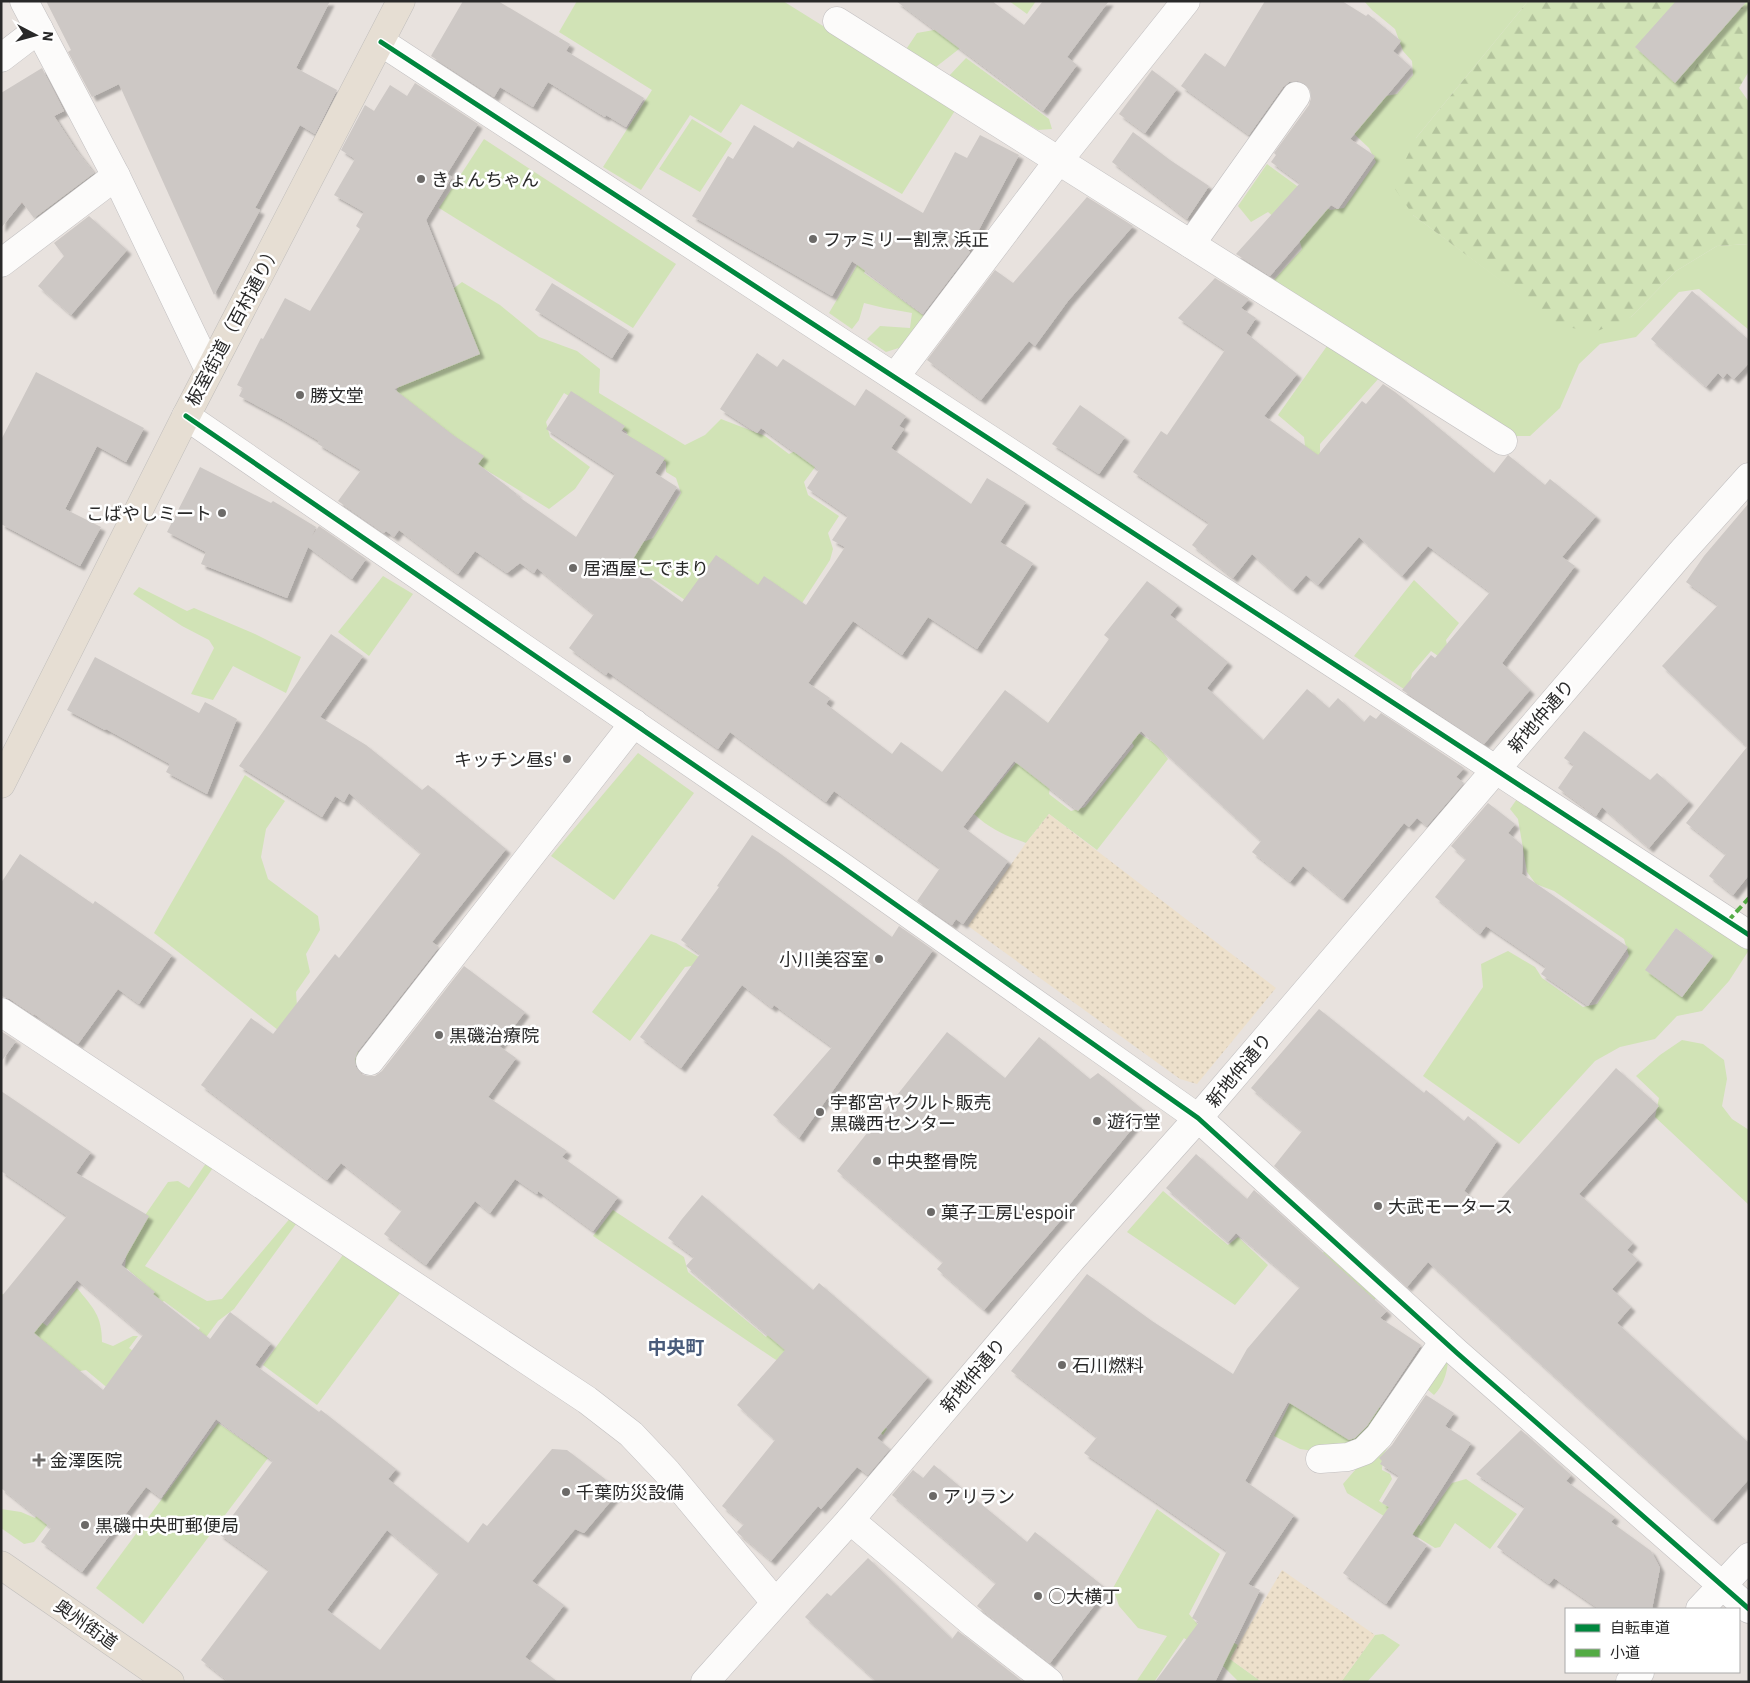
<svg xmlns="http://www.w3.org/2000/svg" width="1750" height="1683" viewBox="0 0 1750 1683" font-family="'IBM Plex Sans','Noto Sans JP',sans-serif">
<defs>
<pattern id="forest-firs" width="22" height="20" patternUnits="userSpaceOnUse" patternTransform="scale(1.25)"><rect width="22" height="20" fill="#d1e3b6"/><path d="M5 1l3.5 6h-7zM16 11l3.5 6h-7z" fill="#b3c39c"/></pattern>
<pattern id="sand-dots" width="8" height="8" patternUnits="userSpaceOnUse" patternTransform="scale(1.25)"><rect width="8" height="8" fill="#ede0cb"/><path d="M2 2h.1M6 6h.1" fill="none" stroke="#cbc0ae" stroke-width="1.8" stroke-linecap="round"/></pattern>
<filter id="shadow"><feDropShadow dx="4.5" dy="4.5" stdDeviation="1" flood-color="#0004"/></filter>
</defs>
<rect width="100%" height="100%" fill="#e8e2de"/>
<!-- grass -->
<g fill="#d1e3b6" fill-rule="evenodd">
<path d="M577 1H783L956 109 902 194 741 104 721 133 690 115 641 190 603 167 652 90 559 32Z"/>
<path d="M952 1H995L959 49 932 70 905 51 917 33 934 30Z"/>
<path d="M1009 1H1036L1027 14Z"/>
<path d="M1364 1H1528L1416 138 1413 215 1561 325 1631 317 1676 271 1717 246 1749 244V330L1699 289 1679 292 1636 337 1600 344 1579 364 1560 408 1530 436H1515L1273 281 1302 249 1299 239 1268 212 1251 222 1238 206 1267 164 1330 210 1344 208 1376 162 1369 148 1352 132 1310 102 1318 93 1362 79 1386 96 1397 94 1413 75 1412 61 1403 51 1395 29 1372 10Z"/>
<path d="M966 58 1049 119 1052 129 1038 130 948 77Z"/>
<path d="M692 119 732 143 700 192 659 169Z"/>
<path d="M484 139 676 264 633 328 439 208Z"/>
<path d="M865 252 872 258 864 273 927 318 905 346 886 352 867 339 880 326 910 328 912 313 884 308 864 303 859 320 852 329 829 313Z"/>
<path d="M462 282 500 305 539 337 577 351 600 369 599 393 685 445 705 435 721 419 765 436 789 454 845 427 804 482 808 495 839 516 828 533 833 549 830 560 776 643 718 622 625 560 636 545 653 538 681 493 676 478 666 472V462L628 439 627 432 564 393 546 422 550 437 590 467 575 489 549 509 483 468 393 403 402 374 409 322Z"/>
<path d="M1327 346 1379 378 1320 444V461L1306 455 1304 437 1278 415Z"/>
<path d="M383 576 413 594 369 656 338 632Z"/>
<path d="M1414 580 1459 623 1446 640 1451 665 1431 651 1412 673 1410 683 1422 701 1354 656Z"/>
<path d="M139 587 187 611 194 608 255 634 301 657 286 693 233 666 213 700 191 694 214 648 209 640 182 626 133 594Z"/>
<path d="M1073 689 1089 709 1052 773 1049 794 1071 811 1085 807 1134 746 1129 738 1137 732 1157 745 1168 759 1097 850 1049 814 1026 843C1006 836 990 829 974 814L1046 726Z"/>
<path d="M638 753 694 793 614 900 551 856Z"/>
<path d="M245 775 285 801 266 829 261 857 268 879 318 916 320 930 306 954 310 972 296 992 297 1006 362 1055 346 1077 292 1041 154 933Z"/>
<path d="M1519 796 1749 950 1729 981 1702 1011 1677 1016 1655 1039 1620 1047 1595 1061 1519 1144 1423 1076 1483 987 1481 964 1508 951 1535 967 1542 978 1583 1007 1597 1004 1629 956 1624 939 1554 891 1536 884 1527 872 1518 819 1510 809ZM1676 928 1713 956 1682 997 1646 970Z"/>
<path d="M651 934 676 943 702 959 698 965 685 967 630 1041 592 1012Z"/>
<path d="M1682 1040 1703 1044 1724 1060 1727 1079 1722 1106 1732 1119 1749 1130V1205L1655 1117 1659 1098 1636 1076 1660 1055Z"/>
<path d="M211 1156 217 1162 145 1266 207 1301 222 1299 292 1216 299 1220 234 1309 218 1321 167 1390 88 1472 34 1542 24 1544 1 1528V1509L21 1512 35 1518 123 1408 122 1400 86 1370 74 1372 1 1400V1293L47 1326 77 1288C93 1308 102 1315 102 1342L113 1346 133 1336H138L129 1348 163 1373 200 1328 164 1301 147 1310 141 1309 154 1292 125 1267 127 1249 132 1234 168 1182 178 1181 189 1188Z"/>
<path d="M1163 1191 1228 1245 1238 1237 1268 1265 1235 1305 1127 1232Z"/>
<path d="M613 1210 684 1257 688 1272 766 1337 789 1313 831 1377 887 1429 883 1435 822 1386 811 1381 773 1358 593 1236Z"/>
<path d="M348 1248 403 1289 317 1405 263 1365Z"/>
<path d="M1325 1251 1376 1298 1341 1343 1347 1384 1382 1409 1427 1344 1448 1361C1447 1374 1443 1386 1434 1395L1427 1389 1383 1455 1382 1470 1390 1474 1392 1479 1379 1501 1421 1526 1452 1483 1466 1479 1517 1514 1490 1549 1455 1523 1440 1547 1435 1548 1347 1493 1343 1484 1362 1462 1328 1453 1300 1449 1274 1436 1309 1364 1318 1257ZM1319 1385 1340 1434 1303 1411Z"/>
<path d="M218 1423 268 1458 143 1624 96 1588Z"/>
<path d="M1157 1509 1220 1554 1189 1614 1199 1626 1238 1645 1230 1659 1262 1682H1239L1224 1667 1184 1638 1154 1682H1136L1167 1636 1138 1628 1119 1606 1113 1588Z"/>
<path d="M1383 1634 1400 1645 1367 1682H1341L1375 1635Z"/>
</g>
<!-- forest -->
<path fill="url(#forest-firs)" d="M1528 1H1749V71L1739 88 1749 102V244L1717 246 1676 271 1631 317 1595 332 1561 326 1413 215 1393 186 1416 138Z"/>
<!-- sand -->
<g fill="url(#sand-dots)">
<path d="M1049 814 1276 988 1197 1084 1180 1079 968 926 1026 843Z"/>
<path d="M1282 1570 1375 1635 1341 1682H1262L1230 1659Z"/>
</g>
<!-- building -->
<g fill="#cdc8c5" fill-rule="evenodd" filter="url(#shadow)">
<path d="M46 1H330L296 68 337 90 315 134 300 125 255 208 260 210 214 295 119 84 92 97 68 52 71 50Z"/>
<path d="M463 1H498L570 44 566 51 644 98 626 127 606 115 605 117 548 82 533 107 500 87 494 97 431 56Z"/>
<path d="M896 1H992L1024 25 1043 1H1109L1067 57 1077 65 1043 111Z"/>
<path d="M1265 1H1342L1366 16 1368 14 1401 41 1393 51 1411 67 1350 139 1375 156 1338 209 1331 205 1270 276 1236 254 1300 183 1271 162 1276 155 1274 153 1309 105 1311 98 1310 90 1305 84 1298 81 1289 82 1283 87 1249 135 1181 86 1205 53 1225 67Z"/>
<path d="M1676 1H1747L1675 83 1635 47Z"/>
<path d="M42 68 64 111 54 116 76 150 94 173 34 218 22 202 1 228V93Z"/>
<path d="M1152 70 1177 89 1145 133 1119 114Z"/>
<path d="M415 83 478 124 447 174 452 177 426 220 480 354 394 389 453 435 484 456 478 464 517 494 516 495 576 537 615 474 546 429 571 391 625 426 621 431 665 458 655 473 677 487 630 564 682 602 716 555 758 585 764 576 806 605 845 547 832 540 848 516 807 488 819 470 761 428 757 433 720 409 757 353 777 367 783 359 855 406 866 389 906 416 899 426 904 429 891 448 971 504 987 478 1026 502 1000 542 1033 563 977 649 928 617 902 655 853 621 808 683 830 698 826 704 892 754 901 742 942 772 1005 690 1048 723 1109 639 1104 635 1147 581 1178 605 1170 615 1228 662 1207 688 1263 740 1307 689 1329 708 1338 698 1364 722 1370 715 1376 719 1381 713 1464 768 1456 777 1464 783 1427 826 1417 818 1409 827 1404 823 1343 899 1303 866 1290 882 1252 852 1261 841 1141 731 1078 811 1014 761 963 827 1008 861 963 924 956 919 952 925 917 901 940 868 834 791 826 802 730 732 718 749 608 672 606 675 569 648 594 614 537 568 534 573 520 563 507 573 475 551 458 574 399 530 394 537 386 531 384 533 338 501 361 470 318 444 319 441 282 419 239 396 243 388 237 385 261 338 263 339 285 298 310 311 360 229 356 226 364 212 334 195 355 159 341 150 365 105 374 111 390 85 407 96Z"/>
<path d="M754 125 793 148 798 141 923 213 955 152 967 158 980 135 1019 155 968 250 970 252 923 314 852 261 832 296 692 216 728 156 733 159Z"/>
<path d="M1133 132 1170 160 1209 186 1187 219 1112 162Z"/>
<path d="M1087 197 1133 226 1068 301 1035 346 1029 341 981 400 927 360 995 270 1013 283Z"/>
<path d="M89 216 127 250 71 315 38 286 64 256 54 243Z"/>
<path d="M1215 278 1249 299 1241 308 1256 318 1246 333 1297 374 1264 416 1318 455 1362 401 1366 404 1383 384 1395 392 1494 473 1508 455 1545 485 1550 479 1596 516 1562 557 1575 566 1502 663 1530 690 1484 744 1402 690 1431 655 1435 658 1490 592 1428 546 1402 576 1359 537 1318 585 1306 575 1293 590 1252 554 1233 578 1192 545 1209 523 1133 472 1161 431 1167 435 1225 350 1178 318Z"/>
<path d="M552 283 629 331 612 358 535 310Z"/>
<path d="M1692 291 1749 340V363L1734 379 1727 373 1723 378 1718 373 1706 387 1651 339Z"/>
<path d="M36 372 144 428 126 462 97 446 65 509 101 527 80 566 1 524V440Z"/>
<path d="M1080 405 1125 437 1099 474 1052 444Z"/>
<path d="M200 467 271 503 273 501 316 527 312 536 319 526 366 559 352 579 308 547 287 598 201 564 206 552 167 532Z"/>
<path d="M1749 503V875L1733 895 1709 876 1726 854 1686 823 1747 747 1662 666 1718 605 1686 582 1704 556Z"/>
<path d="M331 634 363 656 320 717 366 745 422 790 428 785 506 849 432 942 439 947 358 1051 355 1059 356 1067 361 1074 368 1076H375L382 1071 464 966 525 1012 499 1046 516 1058 488 1097 567 1151 562 1157 618 1197 593 1231 538 1191 537 1194 515 1179 490 1213 475 1201 426 1265 384 1234 402 1210 341 1163 327 1180 201 1085 251 1018 273 1034 335 954 339 958 421 853 349 793 344 802 335 796 322 817 239 766Z"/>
<path d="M95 657 199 713 205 702 237 719 207 794 166 772 170 764 106 729 105 730 67 710Z"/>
<path d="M1584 731 1650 780 1657 773 1689 801 1649 848 1602 807 1596 816 1558 788 1574 765 1564 758Z"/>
<path d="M1488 803 1515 824 1508 833 1523 846 1522 874 1628 947 1588 1006 1541 974 1546 967 1486 926 1480 934 1435 897 1466 859 1451 846Z"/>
<path d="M752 835 778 852 892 937 899 926 933 950 799 1138 773 1115 832 1047 774 1005 772 1008 742 985 681 1068 640 1037 700 954 681 940 719 887 717 886Z"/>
<path d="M20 854 93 904 95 901 172 955 139 1004 118 989 78 1044 34 1014V1015L10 999 1 996V883Z"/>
<path d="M1676 928 1713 956 1682 997 1645 970Z"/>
<path d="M1319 1009 1424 1093 1426 1090 1464 1121 1468 1116 1497 1141 1464 1191 1490 1211 1616 1068 1659 1106 1579 1194 1633 1243 1627 1250 1638 1260 1612 1289 1631 1307 1617 1323 1749 1443V1479L1713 1520 1428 1262 1407 1287 1274 1166 1302 1131 1251 1088Z"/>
<path d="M1 1031 16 1041 1 1062Z"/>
<path d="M947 1032 1005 1078 1039 1037 1090 1079 1098 1073 1146 1112 1064 1211 1067 1213 984 1310 937 1269 943 1262 837 1171Z"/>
<path d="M1 1091 91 1152 76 1173 149 1216 121 1265 155 1292 153 1294 210 1339 230 1312 271 1343 255 1365 319 1412 321 1410 396 1469 388 1479 468 1543 483 1523 487 1526 552 1449 567 1450 605 1479 616 1495 584 1533 575 1529 532 1581 564 1605 525 1657 558 1682H229L201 1660 269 1570 219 1534 273 1461 216 1419 161 1498 146 1487 82 1572 41 1542 51 1528 1 1488V1297L67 1216 1 1171ZM77 1280 143 1335 103 1390 34 1333ZM387 1530 439 1573 380 1650 327 1610Z"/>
<path d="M1196 1154 1247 1199 1254 1190 1387 1311 1380 1318 1421 1345 1367 1426 1355 1438 1349 1440 1288 1402 1245 1481 1294 1515 1248 1584 1260 1590 1215 1682H1155L1199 1622 1192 1618 1227 1551 1084 1453 1097 1437 1011 1371 1087 1274 1152 1321 1233 1374 1247 1349 1300 1287 1236 1233 1228 1242 1166 1188Z"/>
<path d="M702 1195 813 1290 819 1283 928 1377 877 1438 890 1449 868 1475 857 1467 821 1509 818 1506 771 1561 739 1534 737 1532 744 1524 722 1506 775 1440 737 1405 785 1350 686 1266 694 1257 668 1238 682 1219Z"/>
<path d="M1426 1395 1454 1413 1445 1426 1471 1443 1412 1535 1427 1545 1386 1604 1343 1573 1389 1507 1382 1503 1399 1476 1380 1464 1382 1461 1379 1458 1392 1445Z"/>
<path d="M1521 1430 1571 1475 1566 1481 1615 1517 1611 1522 1651 1551 1660 1568 1652 1609H1599L1554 1578 1549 1584 1497 1547 1525 1507 1476 1474Z"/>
<path d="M934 1465 1027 1542 1035 1532 1107 1589 1050 1663 977 1606 996 1583 892 1495 913 1470 923 1478Z"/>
<path d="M868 1558 952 1639 958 1631 1023 1682H877L805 1617 827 1593 831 1596Z"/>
</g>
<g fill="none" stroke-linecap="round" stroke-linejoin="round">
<!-- minor casing -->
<g stroke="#c1bfc0" stroke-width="29">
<g id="minor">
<path d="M24 1 116 176 209 370"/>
<path d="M837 21C1060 160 1281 302 1503 441"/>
<path d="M381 42 1749 935"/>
<path d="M1 58 39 29"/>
<path d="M1191 244 1296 96"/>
<path d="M1 263 116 176"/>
<path d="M895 377 1059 160 1186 1"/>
<path d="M186 416 841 866 1198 1118 1457 1353 1749 1609"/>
<path d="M1 1012 587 1400 631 1434 667 1472 775 1602"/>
<path d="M370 1061 634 723"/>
<path d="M1320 1459 1348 1457 1364 1451 1379 1436 1444 1341"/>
<path d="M850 1520 974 1624 1049 1682"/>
<path d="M1700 1609 1749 1557"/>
<path d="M705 1682 850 1520 1072 1259 1198 1118 1680 554 1749 477"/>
<path d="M1630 1682 1640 1672"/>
</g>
</g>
<!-- major casing -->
<g stroke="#c0bebc" stroke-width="29">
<g id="major">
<path d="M1 784 186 416 401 1"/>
<path d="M1 1565 170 1682"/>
</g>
</g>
<!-- minor -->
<use href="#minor" stroke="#fcfbfa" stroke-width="28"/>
<!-- major -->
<use href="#major" stroke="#e6ded3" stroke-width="28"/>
<!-- quiet -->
<path stroke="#53ab44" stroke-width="4" stroke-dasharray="8 4" stroke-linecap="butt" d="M1728 921 1749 898"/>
<!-- cycleway casing -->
<g stroke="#fff" stroke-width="8">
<g id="cycleway">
<path d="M381 42 1749 935"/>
<path d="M186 416 841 866 1198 1118 1457 1353 1749 1609"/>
</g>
</g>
<!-- cycleway -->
<use href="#cycleway" stroke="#00873e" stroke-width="5"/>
</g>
<!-- markers -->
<g fill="#6c6a68" stroke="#fff" stroke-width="2">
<circle cx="421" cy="179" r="5"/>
<circle cx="813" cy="239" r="5"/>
<circle cx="300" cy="395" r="5"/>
<circle cx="222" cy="513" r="5"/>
<circle cx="573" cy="568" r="5"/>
<circle cx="567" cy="759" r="5"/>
<circle cx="879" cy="959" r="5"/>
<circle cx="439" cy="1035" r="5"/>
<circle cx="820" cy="1112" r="5"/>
<circle cx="1097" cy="1121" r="5"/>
<circle cx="877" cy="1161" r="5"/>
<circle cx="1378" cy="1206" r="5"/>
<circle cx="931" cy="1212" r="5"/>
<circle cx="1062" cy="1365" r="5"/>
<path d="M36.5 1452.5h5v5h5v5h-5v5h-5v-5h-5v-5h5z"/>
<circle cx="566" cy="1492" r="5"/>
<circle cx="933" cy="1496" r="5"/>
<circle cx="85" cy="1525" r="5"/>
<circle cx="1038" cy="1596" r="5"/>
</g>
<g text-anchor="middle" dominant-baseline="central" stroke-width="5" stroke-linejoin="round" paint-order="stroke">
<!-- poi labels -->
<g font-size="18" fill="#292929" stroke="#fff" text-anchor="start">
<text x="431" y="179">きょんちゃん</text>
<text x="823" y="239">ファミリー割烹 浜正</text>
<text x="310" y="395">勝文堂</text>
<text x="212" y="513" text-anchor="end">こばやしミート</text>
<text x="583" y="568">居酒屋こでまり</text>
<text x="557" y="759" text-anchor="end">キッチン昼s'</text>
<text x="869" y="959" text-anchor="end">小川美容室</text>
<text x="449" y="1035">黒磯治療院</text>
<text x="830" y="1102">宇都宮ヤクルト販売<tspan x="830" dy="21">黒磯西センター</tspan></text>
<text x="1107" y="1121">遊行堂</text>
<text x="887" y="1161">中央整骨院</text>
<text x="1388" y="1206">大武モータース</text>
<text x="941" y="1212">菓子工房L'espoir</text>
<text x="1072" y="1365">石川燃料</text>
<text x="50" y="1460">金澤医院</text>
<text x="576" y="1492">千葉防災設備</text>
<text x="943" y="1496">アリラン</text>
<text x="95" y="1525">黒磯中央町郵便局</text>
<text x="1048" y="1596">○大横丁</text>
</g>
<!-- street labels -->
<g font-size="18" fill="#292929" stroke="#fff">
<text transform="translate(233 325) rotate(-62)">板室街道（百村通り）</text>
<text transform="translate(1541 716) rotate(-49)">新地仲通り</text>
<text transform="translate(1239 1070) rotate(-50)">新地仲通り</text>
<text transform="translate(973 1375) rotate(-50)">新地仲通り</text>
<text transform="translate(86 1624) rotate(35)">奥州街道</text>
</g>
<!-- neighbourhood labels -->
<g font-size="19" font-weight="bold" fill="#495b7a" stroke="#fff">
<text x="676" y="1347">中央町</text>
</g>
</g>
<!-- border -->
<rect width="1750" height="1683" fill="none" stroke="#292929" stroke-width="5"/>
<!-- legend -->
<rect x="1565" y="1608" width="175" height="65" fill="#ffffff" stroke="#a9a9a9"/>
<rect x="1575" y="1624" width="25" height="8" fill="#00873e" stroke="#a9a9a9"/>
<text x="1610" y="1633" font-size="15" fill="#292929">自転車道</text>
<rect x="1575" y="1649" width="25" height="8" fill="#53ab44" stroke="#a9a9a9"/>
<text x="1610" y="1658" font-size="15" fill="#292929">小道</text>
<!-- north arrow -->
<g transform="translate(35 35) rotate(96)" stroke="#ffffff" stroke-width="4" paint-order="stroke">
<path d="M0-4L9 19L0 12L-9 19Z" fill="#292929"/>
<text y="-8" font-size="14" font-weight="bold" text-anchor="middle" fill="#292929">N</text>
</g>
</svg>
